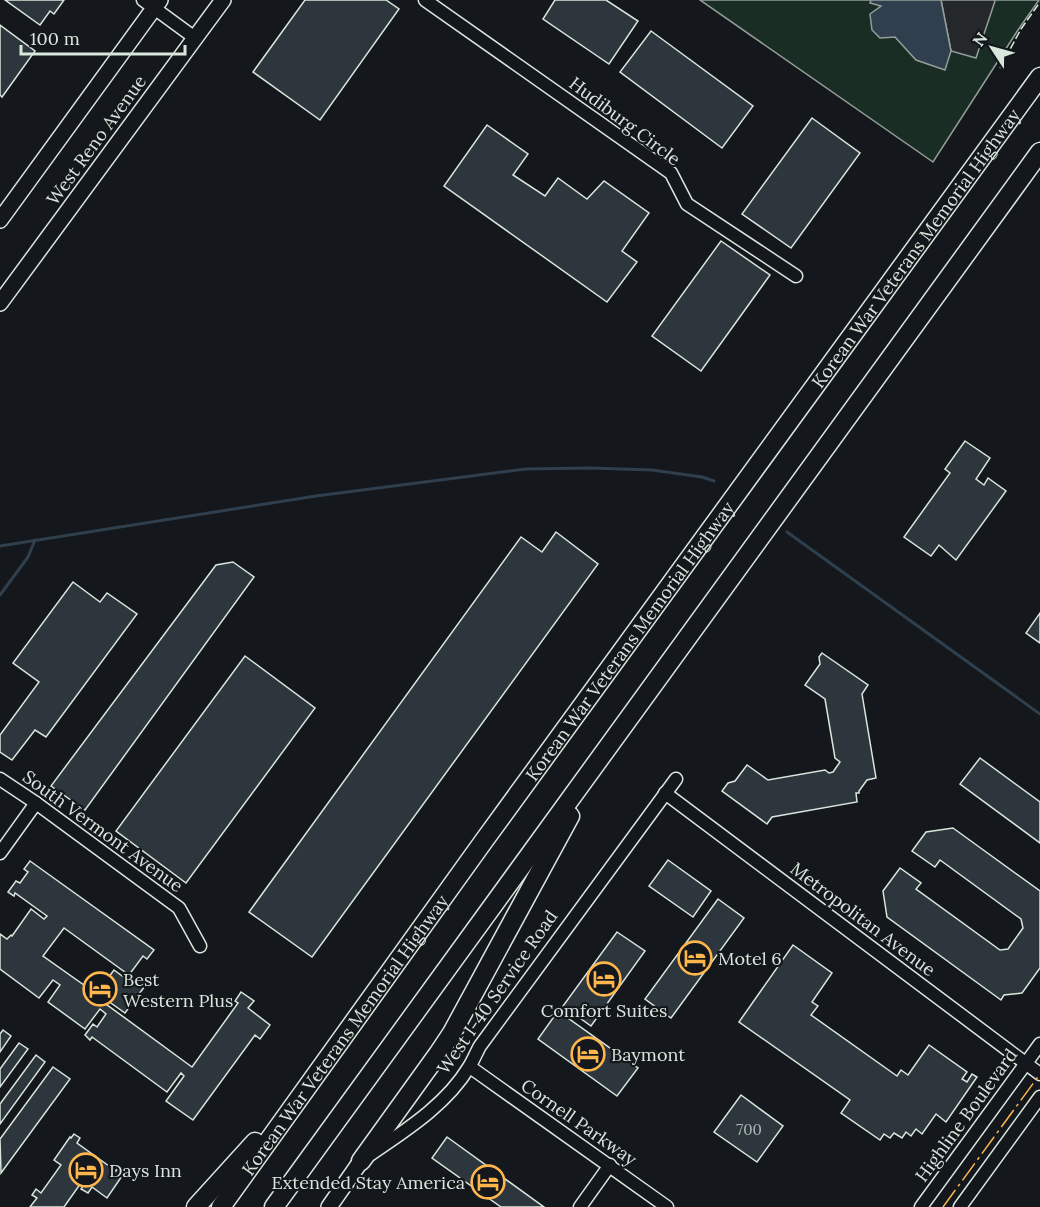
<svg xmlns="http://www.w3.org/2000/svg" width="1040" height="1207" viewBox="0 0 1040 1207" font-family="Lora,serif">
<rect width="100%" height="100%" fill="#14181c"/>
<!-- green -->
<path fill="#1a2d24" stroke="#939e99" stroke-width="1.5" d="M700 0H1039L1018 30 933 162Z"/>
<!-- parking -->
<path fill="#24282b" stroke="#939e99" stroke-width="1.5" d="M941 0H994L995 1 976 58 951 51Z"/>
<!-- water -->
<path fill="#2f3f4d" stroke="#939e99" stroke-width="1.5" d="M871 0H941L951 51 945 70 916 60 895 37 880 38 872 30 870 14 881 6 870 3Z"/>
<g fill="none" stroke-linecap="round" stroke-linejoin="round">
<!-- stream -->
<g stroke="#2f3f4d" stroke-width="3">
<path d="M787 532 1040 714"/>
<path d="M0 546 316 496 526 469 590 468 652 470 702 477 714 481"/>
<path d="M0 595 28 557 35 540"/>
</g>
</g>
<!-- building -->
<g fill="#2c363c" stroke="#d8e6dc" stroke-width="1.5">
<path d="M5 0H64L54 14 50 11 40 25Z"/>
<path d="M305 0H386L399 9 320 120 253 72Z"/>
<path d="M555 0H606L638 21 609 64 543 19Z"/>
<path d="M0 25 35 51 2 97 0 95Z"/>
<path d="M651 31 753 106 722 148 620 72Z"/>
<path d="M812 118 860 153 791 248 742 214Z"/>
<path d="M487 125 528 154 513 175 545 196 558 178 587 199 604 181 649 213 622 251 637 262 607 302 444 186Z"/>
<path d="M721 241 770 275 701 371 652 336Z"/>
<path d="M965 441 990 458 976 479 984 485 988 478 1006 491 956 560 939 545 931 556 904 537 950 473 945 469Z"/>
<path d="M556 532 598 564 312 957 249 912 521 537 542 552Z"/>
<path d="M233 562 254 577 85 810 51 786 216 565Z"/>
<path d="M73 582 100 602 107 593 137 614 46 737 35 730 12 760 0 752V735L39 682 13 663Z"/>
<path d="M1040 613V643L1026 633Z"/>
<path d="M822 653 868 685 862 694 876 778 867 780 859 791V793H856L857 802 772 817 767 824 722 791 728 783 735 781 747 765 768 780 825 770 829 773 833 772 840 762 835 758 825 699 805 685 820 664 819 657Z"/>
<path d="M245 656 315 708 186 883 116 831Z"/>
<path d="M980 758 1040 802V843L960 784Z"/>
<path d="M953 828 1040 891V968L1022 993 1004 995 1001 1000 887 917 883 891 900 868 921 883 916 889 1000 950 1008 949 1023 928 1021 919 940 860 935 867 912 851 926 832Z"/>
<path d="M668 860 711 891 693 917 649 886Z"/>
<path d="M30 861 154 950 147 959 143 956 129 975 64 928 43 956 84 985 91 976 103 985 114 970 133 984 136 980 145 986 125 1013 101 996 99 999 192 1067 238 1003 235 1001 241 992 254 1001 248 1008 270 1025 260 1039 255 1035 193 1120 166 1101 184 1076 181 1073 167 1092 92 1037 90 1040 85 1035 93 1024 97 1027 106 1014 100 1009 85 1029 48 1002 60 985 53 980 39 998 0 969V934L7 939 11 935 12 936 31 909 44 919 47 916 15 893 14 896 8 892 16 881 20 883 28 872 24 869Z"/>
<path d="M718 899 744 918 671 1018 645 999Z"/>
<path d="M617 932 645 951 591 1026 563 1006Z"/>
<path d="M793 945 832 973 812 1002 818 1006 811 1015 897 1076 901 1070 908 1075 929 1045 967 1072 962 1079 967 1082 972 1074 977 1077 946 1122 936 1114 922 1134 916 1129 911 1136 906 1132 902 1138 894 1133 890 1138 884 1134 880 1140 841 1113 850 1100 739 1022Z"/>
<path d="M558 1011 638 1068 617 1096 538 1039Z"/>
<path d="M3 1030 11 1036 0 1052V1034Z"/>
<path d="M19 1043 28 1049 0 1087V1069Z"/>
<path d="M36 1055 45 1062 0 1124V1104Z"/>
<path d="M53 1067 70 1079 1 1173 0 1139Z"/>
<path d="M741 1095 783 1126 757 1162 714 1132Z"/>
<path d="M74 1134 80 1138 77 1143 116 1171 119 1166 124 1170 120 1175 122 1176 107 1198 92 1187 88 1193 81 1189 86 1182 83 1180 64 1207H30L37 1198 32 1195 36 1189 41 1193 61 1165 54 1160 70 1137 71 1138Z"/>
<path d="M447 1137 544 1207H501L432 1158Z"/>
</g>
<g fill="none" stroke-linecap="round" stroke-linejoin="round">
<!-- minor casing -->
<g stroke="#d8e6dc" stroke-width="15">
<g id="minor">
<path d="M143 0 195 38"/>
<path d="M425 0 671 173 687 204 796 276"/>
<path d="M0 779 36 803 179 908 200 946"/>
<path d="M665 793 1040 1074"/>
<path d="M0 853 36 803"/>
<path d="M470 1067 667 1207"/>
<path d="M371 1154C406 1130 446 1105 469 1067 473 1061 476 1053 480 1046L676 779"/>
<path d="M580 1207 610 1165"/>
<path d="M921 1207 1040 1044"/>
<path d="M960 1207 1040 1097"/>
</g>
</g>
<!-- major casing -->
<g stroke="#d8e6dc" stroke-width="18">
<g id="major">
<path d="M0 220 160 0"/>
<path d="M0 303 223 0"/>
<path d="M329 1207 361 1161"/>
</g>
</g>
<!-- highway casing -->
<g stroke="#d8e6dc" stroke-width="21">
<g id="highway">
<path d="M361 1161 438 1054 452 1033 570 816"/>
<path d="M196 1207 255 1142"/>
<path id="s1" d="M221 1207 483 842 1040 77"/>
<path d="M274 1207 1040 152"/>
</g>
</g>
<!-- minor -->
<use href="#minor" stroke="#14181c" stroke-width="12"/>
<!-- major -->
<use href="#major" stroke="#14181c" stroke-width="15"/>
<!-- highway -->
<use href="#highway" stroke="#14181c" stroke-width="18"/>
<!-- fence -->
<path stroke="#d8e6dc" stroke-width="1.5" stroke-dasharray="8 3" stroke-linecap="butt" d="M1000 68 1021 29 1040 2"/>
<!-- power -->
<path stroke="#ffb74d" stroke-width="1.5" stroke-dasharray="21 4.5 3 4.5" stroke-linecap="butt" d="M943 1207 1040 1074"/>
</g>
<!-- icons -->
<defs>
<g id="hotel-ring" transform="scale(1.725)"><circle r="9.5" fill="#14181c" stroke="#ffb74d" stroke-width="1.5"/><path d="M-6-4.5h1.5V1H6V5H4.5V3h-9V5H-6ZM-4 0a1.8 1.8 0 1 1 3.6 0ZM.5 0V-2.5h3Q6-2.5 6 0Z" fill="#ffb74d"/></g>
</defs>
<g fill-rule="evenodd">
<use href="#hotel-ring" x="695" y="958"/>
<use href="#hotel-ring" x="604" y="979"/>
<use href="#hotel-ring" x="100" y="989"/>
<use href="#hotel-ring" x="588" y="1054"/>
<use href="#hotel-ring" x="86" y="1170"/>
<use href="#hotel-ring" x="488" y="1182"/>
</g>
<g text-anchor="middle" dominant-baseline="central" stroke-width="4.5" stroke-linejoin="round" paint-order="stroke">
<!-- number labels -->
<g font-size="15" fill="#adbab4">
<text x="749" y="1129">700</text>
</g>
<!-- street labels -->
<g font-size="18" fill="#d8e6dc" stroke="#14181c">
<text transform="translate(625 121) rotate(37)">Hudiburg Circle</text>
<text transform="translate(96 140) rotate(-54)">West Reno Avenue</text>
<text stroke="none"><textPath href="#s1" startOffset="1184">Korean War Veterans Memorial Highway</textPath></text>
<text stroke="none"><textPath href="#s1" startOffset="698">Korean War Veterans Memorial Highway</textPath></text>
<text transform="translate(103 831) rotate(36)">South Vermont Avenue</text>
<text transform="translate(863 919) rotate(37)">Metropolitan Avenue</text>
<text transform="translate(497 992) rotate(-55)">West I-40 Service Road</text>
<text stroke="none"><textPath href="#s1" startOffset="212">Korean War Veterans Memorial Highway</textPath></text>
<text transform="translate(966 1115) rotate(-54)">Highline Boulevard</text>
<text transform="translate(579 1122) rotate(35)">Cornell Parkway</text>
</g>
<!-- poi labels -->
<g font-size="18" fill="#d8e6dc" stroke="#14181c" text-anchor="start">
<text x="718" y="958">Motel 6</text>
<text x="123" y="979">Best<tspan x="123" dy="21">Western Plus</tspan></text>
<text x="604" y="1010" text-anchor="middle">Comfort Suites</text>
<text x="611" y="1054">Baymont</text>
<text x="109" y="1170">Days Inn</text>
<text x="465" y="1182" text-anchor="end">Extended Stay America</text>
</g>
</g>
<!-- north arrow -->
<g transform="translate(992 48) rotate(306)" stroke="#14181c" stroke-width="4.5" paint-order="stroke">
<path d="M0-4.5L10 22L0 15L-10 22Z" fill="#d8e6dc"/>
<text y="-9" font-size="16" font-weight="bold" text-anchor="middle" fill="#d8e6dc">N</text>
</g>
<!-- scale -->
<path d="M21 45v9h164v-9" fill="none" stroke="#d8e6dc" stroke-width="3"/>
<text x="30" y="45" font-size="18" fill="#d8e6dc" stroke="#14181c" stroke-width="4.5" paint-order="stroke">100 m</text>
</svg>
